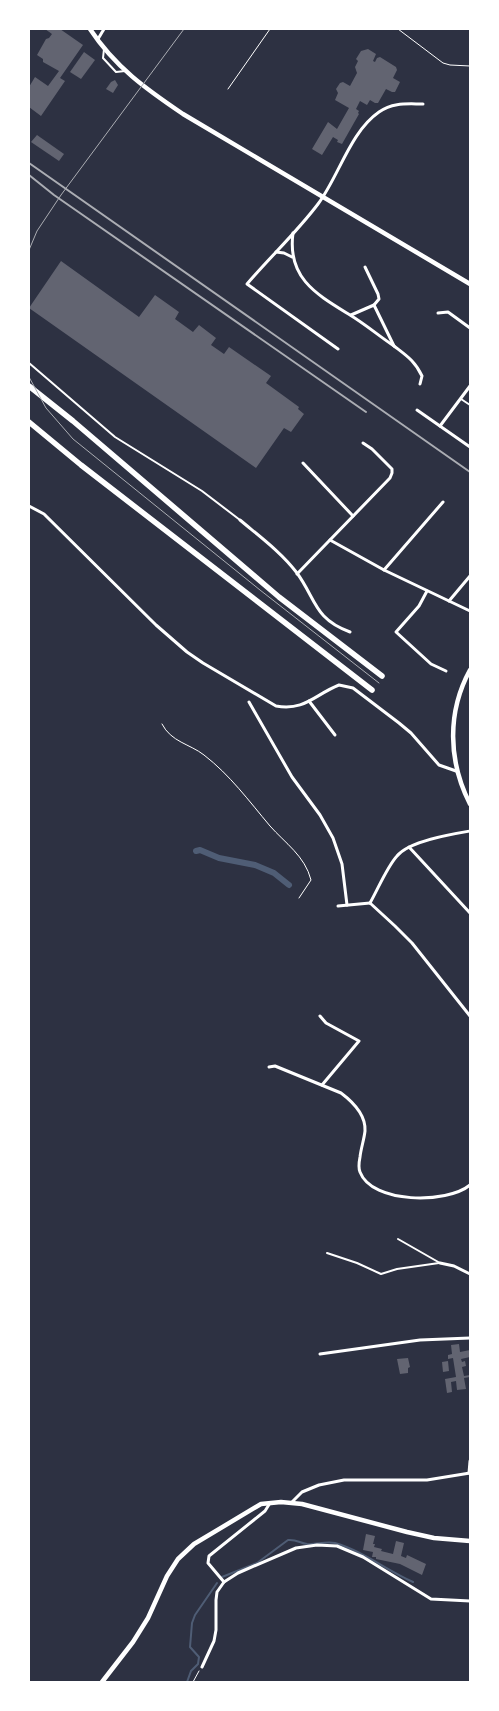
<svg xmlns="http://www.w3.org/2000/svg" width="499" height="1711" viewBox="0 0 499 1711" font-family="Lato,sans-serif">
<rect width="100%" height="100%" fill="#2d3142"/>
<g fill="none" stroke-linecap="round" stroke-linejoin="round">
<!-- stream -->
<g stroke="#4f5d75" stroke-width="2">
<path d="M222 1577 257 1563 288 1540C296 1539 300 1543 307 1544 316 1545 325 1541 335 1543 363 1551 386 1570 413 1582"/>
<path d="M187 1682 191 1671 198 1664 199 1657 190 1647 192 1623 195 1615 217 1583"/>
</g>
<!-- canal -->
<path stroke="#4f5d75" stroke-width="6" d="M196 851 200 850 219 858 255 865 274 873 289 885"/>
</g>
<!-- building -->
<g fill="#626471">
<path d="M45 29H60L83 45 60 78 65 81 41 116 29 107V87L35 77 48 86 59 71 43 62V59L37 55 46 39 49 38 52 34Z"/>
<path d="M368 49 376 54 373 61 375 62 377 58 380 57 396 67 397 70 393 78 400 82 395 92H392L386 89 378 103H375L370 100 367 105 360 101 356 109 359 111 358 113 359 114 342 144 337 142 338 140 333 137 322 155 312 149 328 122 337 129 349 108 335 100 338 93 336 89 340 83 343 82 350 86 357 73 355 67 358 61 356 59 361 51Z"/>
<path d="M84 52 95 60 81 79 70 72Z"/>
<path d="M115 80 118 85 113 93 106 89 111 82Z"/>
<path d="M37 135 64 154 59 161 31 142Z"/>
<path d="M61 261 139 317 155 295 179 312 175 319 193 332 199 325 216 338 211 345 224 354 229 347 271 376 266 383 299 407 298 409 304 414 291 432 284 428 256 468 29 308Z"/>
<path d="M459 1344 460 1352 470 1350V1357L461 1359 462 1362 465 1361 466 1366 462 1367 464 1376 470 1375V1377L464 1378 466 1389 457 1390 456 1381 451 1382 452 1392 447 1393 445 1379 456 1377 453 1358 448 1359V1355L452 1354 451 1345Z"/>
<path d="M408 1358 410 1367 408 1368V1373L400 1374 397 1359Z"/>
<path d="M448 1361 449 1371 443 1372 442 1362Z"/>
<path d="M366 1534 375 1536 373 1544H375L374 1547 382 1549 381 1551 393 1554 396 1541 404 1543 401 1556 406 1558 407 1555 426 1564 422 1575 400 1564 376 1559V1557H372L373 1552 363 1550Z"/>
</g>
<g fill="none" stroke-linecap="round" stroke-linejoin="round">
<!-- path -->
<g stroke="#fff" stroke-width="1">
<path d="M398 29 443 63 450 65 470 66"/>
<path d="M228 89 270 29"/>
<path d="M162 724C171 742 190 744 204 755 230 775 249 801 270 826 285 843 305 856 311 880L299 898"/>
<path d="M193 1682 199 1671"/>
</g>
<!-- service -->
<g stroke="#fff" stroke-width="2">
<path d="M104 49 103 58 116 72 125 71"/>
<path d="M29 363 115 437 202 491 240 520"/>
<path d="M461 399 470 405"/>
<path d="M398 1239 440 1263"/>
<path d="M327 1253 357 1263 381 1274 397 1269 439 1263"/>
</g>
<!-- minor -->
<g stroke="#fff" stroke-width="3">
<path d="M98 39 104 29"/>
<path d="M293 233C287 278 316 294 350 315 365 324 379 336 394 346 407 356 415 361 422 376L420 384"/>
<path d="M276 252 284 253 292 257"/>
<path d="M365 267 378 294 379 299 374 305"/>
<path d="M438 313 448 312 470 328"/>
<path d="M351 315 374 305 394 346"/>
<path d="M338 349 247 284C270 257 297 232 318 204 339 176 350 132 379 112 393 102 407 104 423 104"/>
<path d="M417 410 470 447"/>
<path d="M440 426 470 386"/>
<path d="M303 463 353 516"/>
<path d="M29 506 44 514 156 625 187 652 203 663 276 706C305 711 314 695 339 685L353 688 399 723 411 733 439 765 456 771"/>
<path d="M240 520C259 536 281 552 297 573 316 599 314 619 350 632"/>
<path d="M330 540 384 570 470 611"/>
<path d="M384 570 443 502"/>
<path d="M297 574 390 478 392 473V469L372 449 363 443"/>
<path d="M427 591 419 606 396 632 431 664 446 671"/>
<path d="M449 601 470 576"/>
<path d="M309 701 335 735"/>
<path d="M249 702 292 777 320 815 333 838 342 864 347 905"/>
<path d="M409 847 470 913"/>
<path d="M370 903 395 926 412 943 470 1016"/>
<path d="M370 903C378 889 387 867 397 856 409 841 452 834 470 831"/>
<path d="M338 906 370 903"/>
<path d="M320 1016 326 1023 359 1041 322 1085"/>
<path d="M269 1067 275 1066 341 1093C353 1102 366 1115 365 1131 364 1140 361 1148 360 1157 359 1162 358 1167 360 1172 372 1204 447 1204 470 1185"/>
<path d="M440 1263 454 1266 470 1274"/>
<path d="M320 1354 420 1340 470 1338"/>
<path d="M469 1473 470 1461"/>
<path d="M292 1502 302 1492 319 1485 344 1480H427L470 1473"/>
<path d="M224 1582 208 1563 209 1556 265 1511 270 1503"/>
<path d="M202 1667 214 1641 216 1630V1600L217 1592 224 1582 238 1573 296 1548 317 1545 337 1546 363 1557 431 1599 470 1601"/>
</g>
<!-- tertiary -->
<path stroke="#fff" stroke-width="4.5" d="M470 670C447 712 448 761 470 804"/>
<!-- secondary -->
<g stroke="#fff" stroke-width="4.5">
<path d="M90 29C115 67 146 89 183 114L470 284"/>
<path d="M102 1682 133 1642 148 1618 167 1576 178 1559 194 1544 261 1504 281 1502 302 1504 407 1532 434 1538 470 1541"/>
</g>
<!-- trunk -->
<g stroke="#fff" stroke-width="5.5">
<path d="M29 386 73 421 279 597 382 676"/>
<path d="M29 422 81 465 372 690"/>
</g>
<!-- tram -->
<g stroke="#abadb3" stroke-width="1">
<path d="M29 250 37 231 61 195 184 29"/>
<path d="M29 377 46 408 73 439 260 590 379 683"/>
</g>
<!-- rail -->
<g stroke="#abadb3" stroke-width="2">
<path d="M29 163 470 472"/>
<path d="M29 175 54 195 366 412"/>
</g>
</g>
<!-- border -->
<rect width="499" height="1711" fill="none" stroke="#ffffff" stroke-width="60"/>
</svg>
